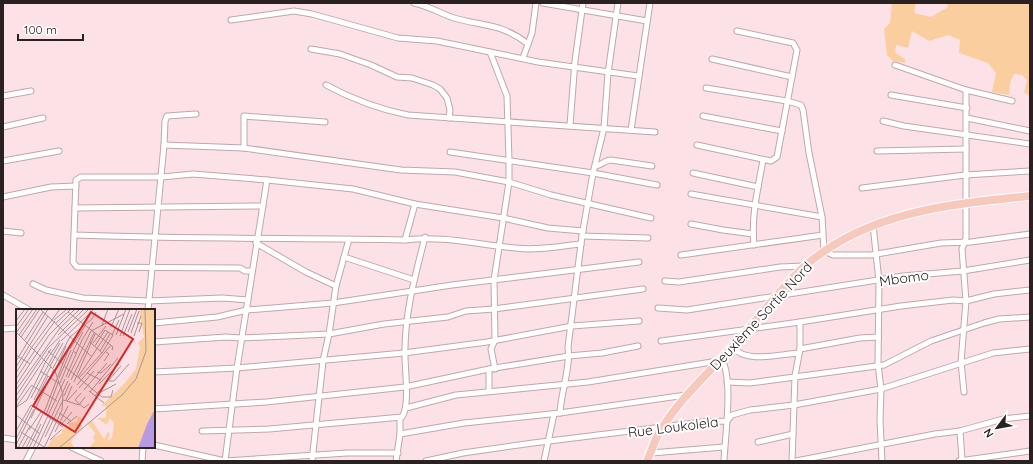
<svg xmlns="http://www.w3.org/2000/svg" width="1033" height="464" viewBox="0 0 1033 464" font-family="Quicksand,sans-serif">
<rect width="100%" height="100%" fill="#fce2e6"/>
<!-- green -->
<path fill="#fbcea0" d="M892 3H916L914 13 931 17 948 7 946 3H1030V95L1024 93 1027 80 1022 75 1014 74 1010 83 1009 95 992 92 996 73 988 63 959 53 960 40 948 35 929 41 912 31 908 48 896 45 895 53 905 59V63L893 61 887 55 884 29 890 23Z"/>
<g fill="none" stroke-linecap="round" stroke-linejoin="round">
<!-- street casing -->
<g stroke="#c0a7ac" stroke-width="7">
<g id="street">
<path d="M414 3C428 6 438 12 451 17 482 27 500 22 528 44"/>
<path d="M543 3 647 21"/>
<path d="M231 20 294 11 312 14 398 38 437 41 538 62 638 76"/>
<path d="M311 49 340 54 371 65 397 77 412 78 433 85 440 89 447 98 450 110 449 118"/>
<path d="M490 52 507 96 509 161V182L494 280 495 340 491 349 495 369"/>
<path d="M523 58 532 33 536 3"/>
<path d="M712 59 792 77"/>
<path d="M895 65 966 90 1012 101"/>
<path d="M326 85C352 99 378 109 408 115L655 132"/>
<path d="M706 88 787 101 801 105 803 110 809 153 822 217"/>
<path d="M891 95 967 108"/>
<path d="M3 96 31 91"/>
<path d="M703 116 782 131"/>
<path d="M967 118 1030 131"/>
<path d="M883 121 904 126 1030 144"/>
<path d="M570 125 575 61 583 3"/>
<path d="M3 127 43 118"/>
<path d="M631 130 650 3"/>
<path d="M164 145 244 148 401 170 455 172 509 182 551 195 651 218"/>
<path d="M697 145 771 161 777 157 797 50 793 43 737 31"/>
<path d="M244 148V116L325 122"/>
<path d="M877 151 966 149"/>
<path d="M450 152 593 173 657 185"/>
<path d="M3 161 59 151"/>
<path d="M596 166C602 165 605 160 611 160L652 166"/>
<path d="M693 173 758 187"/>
<path d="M862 188 965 175 1030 171"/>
<path d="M691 194 822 217 824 251 833 255H871L941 243 971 242 1030 234"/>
<path d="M3 197 51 187 76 186"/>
<path d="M75 208 263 206"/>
<path d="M691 224 723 230 753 234"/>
<path d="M873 225 879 281 878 364 881 389 880 420 882 461"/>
<path d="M3 231 21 233"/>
<path d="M74 235 73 262 77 267 240 268 245 271H252"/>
<path d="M582 236 648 238"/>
<path d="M405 240 415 204"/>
<path d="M256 243 306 272 336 286"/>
<path d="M581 244C560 246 537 251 516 248 479 245 442 235 405 240 295 238 185 239 74 235L76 180 81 177H162L193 174 267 180 353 189 415 204 503 218 548 228 583 231"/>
<path d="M754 245C751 216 758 188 763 160"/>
<path d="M681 255 823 235"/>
<path d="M344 257 414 280"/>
<path d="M665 281 679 282 780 267 804 266"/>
<path d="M33 284 46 290 83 298 148 301 222 298 248 300"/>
<path d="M3 295 29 310"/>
<path d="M658 308 687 310 903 276 963 271 1030 260"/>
<path d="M148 310 164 145 165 121 167 116 196 114"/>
<path d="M154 323 217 317 247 310 333 303 452 285 639 262"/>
<path d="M3 329 17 328"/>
<path d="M661 341 800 322 901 306 953 300 966 301 994 294 1030 290"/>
<path d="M154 342 226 337 241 338 329 334 384 324 448 317 466 311 494 309 643 289"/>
<path d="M733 347C745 364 780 354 799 353"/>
<path d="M800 349 860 338 878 337"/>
<path d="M721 358C734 377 725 436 724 461"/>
<path d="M489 369V391"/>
<path d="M154 372 237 368 404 353 487 342 572 326 639 321"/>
<path d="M727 382 750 383 884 365 931 341 984 323 999 319 1030 317"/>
<path d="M964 392 961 362 966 301 962 249 966 238V90"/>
<path d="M406 408 456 395 588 382 718 361"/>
<path d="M154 409 266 402 405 387 489 369 569 356 602 353 638 346"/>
<path d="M560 413C561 392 571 366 568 347L582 236 593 173 604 128 608 73 618 3"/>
<path d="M202 431 269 429 402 417C410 406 405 371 405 356 404 316 415 276 425 237"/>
<path d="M960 431 962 460"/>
<path d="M400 434 464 423 560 413 686 395"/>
<path d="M3 438 17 440"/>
<path d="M758 442 793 434"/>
<path d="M154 445 225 461 347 453H398"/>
<path d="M71 447 101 461"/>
<path d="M651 453 724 447"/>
<path d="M26 461 33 447"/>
<path d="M142 461 143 447"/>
<path d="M225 461 237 368 267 180"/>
<path d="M312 461 323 361 329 334 336 286 349 239"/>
<path d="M396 461 400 434V418"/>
<path d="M426 461 463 453 533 443 703 422 727 421 732 415 750 410 794 405 881 389 993 353 1030 349"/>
<path d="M544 461 554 414"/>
<path d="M792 461 795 376 800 349V322"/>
<path d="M796 461 935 434 960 431 1003 419 1030 416"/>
<path d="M959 461 1030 451"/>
</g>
</g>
<!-- primary casing -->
<g stroke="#fff" stroke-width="10">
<path id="primary" d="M647 461C652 451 655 437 662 428 681 397 709 373 733 346 758 320 779 289 806 265 869 211 951 204 1030 196"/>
</g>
<!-- street -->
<use href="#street" stroke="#fff" stroke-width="5"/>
<!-- primary -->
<use href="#primary" stroke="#f7c9bc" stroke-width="8"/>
</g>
<g text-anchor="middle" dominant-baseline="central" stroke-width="4" stroke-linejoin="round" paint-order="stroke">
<!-- street labels -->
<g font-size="14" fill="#2a2123" stroke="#fff">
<text transform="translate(904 278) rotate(-8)">Mbomo</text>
<text transform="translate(761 316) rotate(-47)">Deuxième Sortie Nord</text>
<text transform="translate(673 427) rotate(-7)">Rue Loukolela</text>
</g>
</g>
<!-- overview -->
<g transform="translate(16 309)">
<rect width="139" height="139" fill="#fce2e6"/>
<path d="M123 0H139L138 104 122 139H73L79 132 77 129 79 124 72 115 76 112 88 130 92 123 94 125 91 132 96 129 98 114 94 109 91 116 81 109H90V97H85L108 75 120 60 124 38 122 34 128 28ZM62 107 67 110 63 113 66 117 55 132 58 139H31L36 130 46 124 45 120 53 118V114L61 113Z" fill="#fbcea0"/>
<path d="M139 100V139H122L131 115Z" fill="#b89ae2"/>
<path fill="none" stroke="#a89598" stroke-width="1" d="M52 3 97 38 96 41M38 11 51 0M0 12 9 0M40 14 55 0M121 14H126L123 23M86 16 92 0M0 18 13 0M95 18 103 0M0 23 39 62 47 85 46 101 28 139M112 23 121 0M0 24 17 0M115 24 123 2M3 26 21 0M42 26 68 0M96 26 103 11M100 26 110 0M104 27 114 0M107 27 116 5M118 27 125 7M5 28 24 0 76 48M9 31 27 3M45 32 77 1M74 33 86 44M77 34 90 17M79 37 89 21 92 23M16 38 44 0M54 40 69 17M18 41 39 12M32 42 47 55M84 42 94 25M61 45 57 42 67 23M0 46 14 55M37 46 44 34M0 52 32 0M30 52 44 31M88 52 93 45 90 43M34 57 47 34M48 57 86 88H95L97 81M0 58 32 7M37 59 54 28 76 10 80 3M24 62 44 75M39 62 50 37M81 63 85 64 95 55M0 64 16 38M71 64 85 71M50 68 66 31 77 13M62 68 92 23 97 26 86 44 63 69M43 69 55 41M52 69 75 22 108 5M0 70 19 41M55 71 78 24M93 72H98L113 55M58 73 79 25M44 74 57 43M83 75 103 55M0 76 33 26 59 0M15 76 41 92M61 76 95 36M63 79 78 62M0 81 44 19 63 1M68 81 91 54M73 82 88 94M74 83 102 49M85 83 100 75M65 84 59 91 68 99 73 95M0 87 32 39 73 0M48 87 54 74M79 87 105 57M15 89 37 47M18 91 35 57M50 91 56 77M51 92 63 96 69 88M0 93 35 40M0 98 15 77M1 98 11 91 30 52M43 104 55 112M0 106 24 125M30 106 42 74M15 109 38 60M51 115 61 107M44 117 56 103M13 121 25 103M0 122 15 96 47 118M5 123 28 138M39 123 52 97M29 128 47 91 51 92 61 81M0 130 32 67M34 131 45 121M0 136 18 100M2 139 14 117M6 139 12 128M10 139 29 101 53 39M13 139 25 115M17 139 49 70M21 139 52 72M43 139 106 86 120 70 130 42 129 0"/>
<path fill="#d62828" fill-opacity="0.15" stroke="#d62828" stroke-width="2" d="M75 3 117 30 59 123 17 97Z"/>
<rect width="139" height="139" fill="none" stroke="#2a2123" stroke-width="2"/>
</g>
<!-- border -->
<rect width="1033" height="464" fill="none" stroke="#2a2123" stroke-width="8"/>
<!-- north arrow -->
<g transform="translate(997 428) rotate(238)" stroke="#ffffff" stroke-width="3" paint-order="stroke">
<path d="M0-3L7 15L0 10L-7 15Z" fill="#2a2123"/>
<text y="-6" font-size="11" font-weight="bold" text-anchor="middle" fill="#2a2123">N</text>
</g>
<!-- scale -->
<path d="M18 34v6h65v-6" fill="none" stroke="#2a2123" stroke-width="2"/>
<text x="24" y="34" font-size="12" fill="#2a2123" stroke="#ffffff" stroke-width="3" paint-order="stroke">100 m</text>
</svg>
